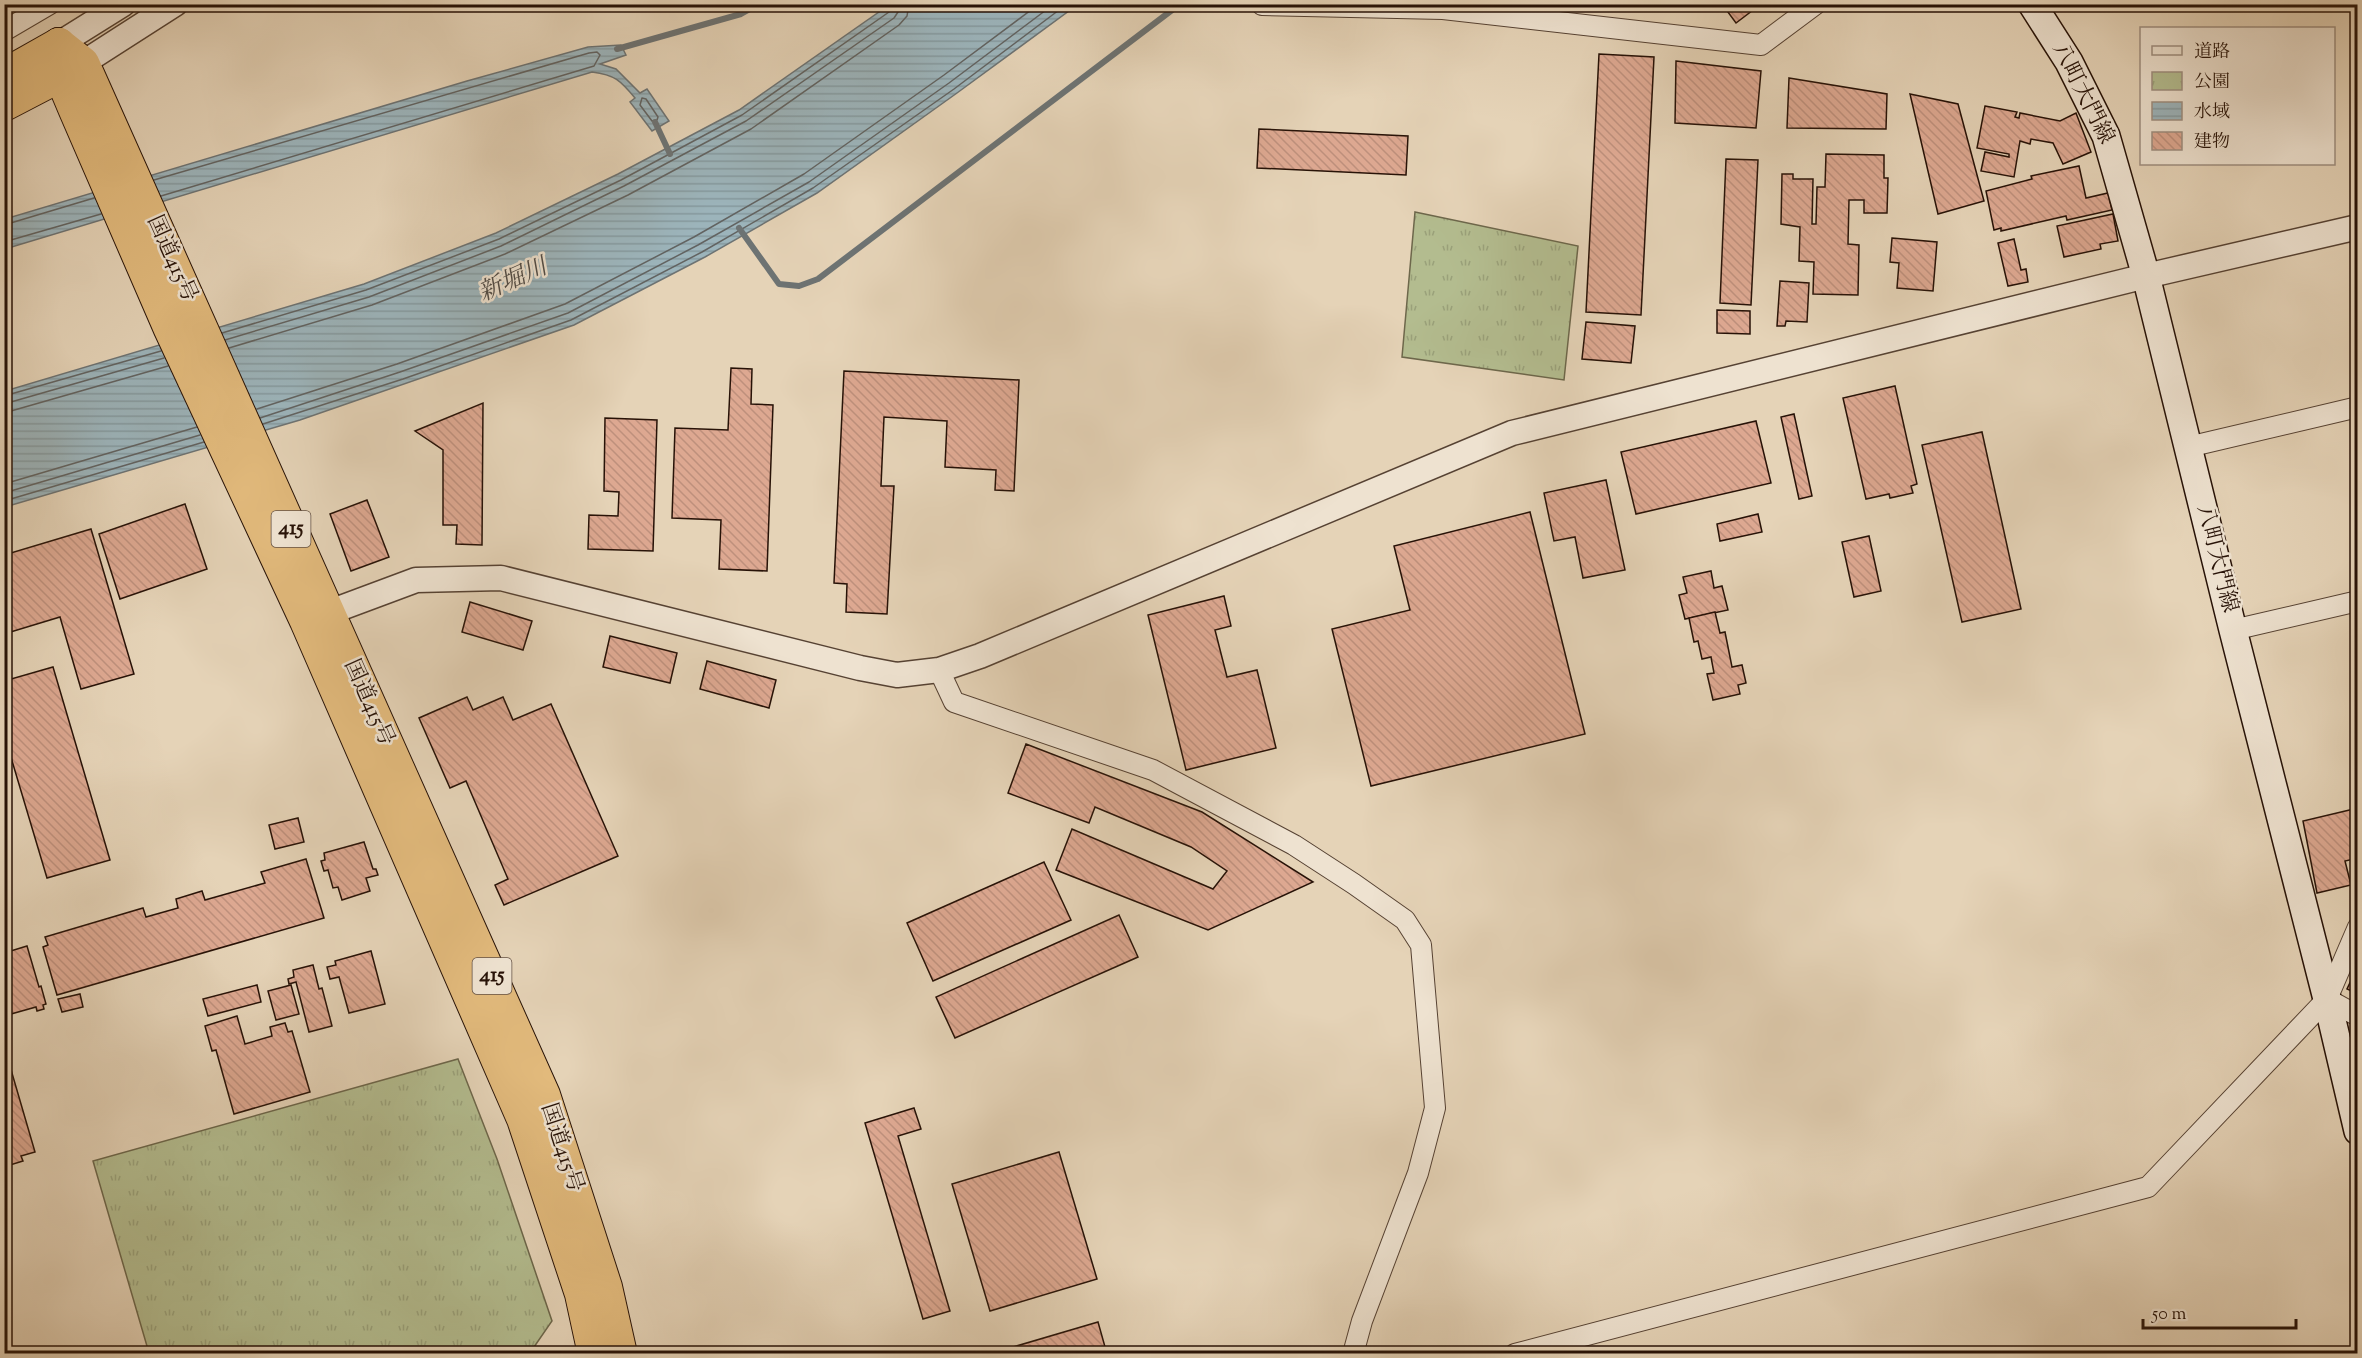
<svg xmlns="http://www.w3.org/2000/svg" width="2362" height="1358" viewBox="0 0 2362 1358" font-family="'Sorts Mill Goudy','Noto Serif JP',serif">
<defs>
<pattern id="park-tufts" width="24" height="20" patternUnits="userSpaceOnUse" patternTransform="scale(1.5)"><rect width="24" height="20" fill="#b3bc8f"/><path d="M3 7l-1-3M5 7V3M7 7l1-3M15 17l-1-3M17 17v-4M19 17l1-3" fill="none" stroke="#9aa17a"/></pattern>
<pattern id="water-rules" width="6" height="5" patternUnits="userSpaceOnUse" patternTransform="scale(1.5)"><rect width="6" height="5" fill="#9cb4bb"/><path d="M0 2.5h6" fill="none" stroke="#869a9f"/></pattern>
<pattern id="building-back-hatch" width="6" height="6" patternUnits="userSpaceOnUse" patternTransform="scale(1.5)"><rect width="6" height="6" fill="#dda891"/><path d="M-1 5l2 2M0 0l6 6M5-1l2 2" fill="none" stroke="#be907c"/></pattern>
</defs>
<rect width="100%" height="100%" fill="#e5d3b7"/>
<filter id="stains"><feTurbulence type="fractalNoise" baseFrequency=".00333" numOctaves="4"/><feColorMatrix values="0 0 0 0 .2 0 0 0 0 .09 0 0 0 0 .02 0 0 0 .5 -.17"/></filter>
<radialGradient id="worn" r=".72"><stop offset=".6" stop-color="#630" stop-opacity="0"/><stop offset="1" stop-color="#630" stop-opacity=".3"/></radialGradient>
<!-- park -->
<g fill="url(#park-tufts)" stroke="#6d674b" stroke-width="1.5">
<path d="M1415 212 1578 246 1564 380 1402 357Z"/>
<path d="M458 1059 497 1159 552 1321 534 1347 510 1354 149 1353 93 1161Z"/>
</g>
<!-- water -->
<g fill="url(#water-rules)" stroke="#6d7373" stroke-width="1.5">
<path d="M889 5H1077L957 93 817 193 705 257 574 325 300 420 5 507V391L364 284 496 233 618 174 739 110Z"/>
<path d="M621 45 626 55 600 64 616 69 640 93 647 89 669 121 652 131 630 102 635 98C620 80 615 75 592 72L5 249V219L467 81 588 47Z"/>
</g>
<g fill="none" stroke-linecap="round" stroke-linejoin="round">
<!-- shore -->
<g stroke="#626361" stroke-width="1.5">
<path d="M642 98 646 99 658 117 657 120 652 121 640 105Z"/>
<path d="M154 180 589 53 597 52 600 55 594 66 161 196"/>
<path d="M4 225 94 198"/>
<path d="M4 242 101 214"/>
<path d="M222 333 366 290 499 239 621 180 742 115 889 12 892 4"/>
<path d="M225 340 369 297 501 246 624 186 746 121 894 18 898 12 900 4"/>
<path d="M229 348 372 305 505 254 628 195 751 129 899 25 907 16 909 4"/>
<path d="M4 396 161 351"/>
<path d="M4 404 164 358"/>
<path d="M257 409 397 364 565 304 694 237 804 174 944 75 1039 4"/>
<path d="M4 413 168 366"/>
<path d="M260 418 400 372 568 313 698 245 809 182 949 83 1054 4"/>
<path d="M263 424 403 379 571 320 702 252 813 188 954 89 1067 4"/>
<path d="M4 484 197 427"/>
<path d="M4 493 200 435"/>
<path d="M4 501 204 442"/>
</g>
<!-- stream -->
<g stroke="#6d7373" stroke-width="6">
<path d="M617 49 741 14 759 4"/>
<path d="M655 122 670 154"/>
<path d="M739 228 779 284 799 286 818 279 1180 4"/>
</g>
</g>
<!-- building -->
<g fill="url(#building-back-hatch)" stroke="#271207" stroke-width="1.5">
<path d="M1722 4H1761L1736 23Z"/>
<path d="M1599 54 1654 57 1641 315 1586 312Z"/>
<path d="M1676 61 1761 71 1756 128 1675 123Z"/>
<path d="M1789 78 1887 94 1886 129 1787 128Z"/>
<path d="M1910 94 1958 104 1984 201 1938 214Z"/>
<path d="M1985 106 2017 112 2015 117 2019 118 2020 113 2060 121 2076 113 2091 152 2063 164 2053 143 2031 139 2030 144 2020 141 2014 177 1981 171 1985 152 2009 157V154L1977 148Z"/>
<path d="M1259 129 1408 136 1406 175 1257 168Z"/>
<path d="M1826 154 1884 155V178H1888L1887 213H1864V200H1849L1848 244 1859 245 1858 295 1813 294 1814 262 1799 261 1800 227 1781 224 1782 174H1793V179H1813L1812 224H1816L1817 187H1825Z"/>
<path d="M1726 159 1758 160 1751 305 1720 303Z"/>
<path d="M2079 166 2086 198 2108 193 2112 210 2067 220 2066 216 2001 231V228L1994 230 1986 191 2032 179 2031 176Z"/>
<path d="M2113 214 2118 241 2100 244 2101 249 2064 257 2057 226Z"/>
<path d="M1892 238 1937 242 1933 291 1897 288 1899 263 1890 262Z"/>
<path d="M2014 239 2021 270 2026 269 2028 282 2008 286 1998 243Z"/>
<path d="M1780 281 1809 283 1807 322 1786 321 1785 326H1777Z"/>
<path d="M1717 310 1750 311V334L1717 333Z"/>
<path d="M1586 322 1635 326 1631 363 1582 359Z"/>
<path d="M731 368 752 369 751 404 773 405 767 571 719 569 721 520 672 518 675 428 728 430Z"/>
<path d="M844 371 1019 380 1014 491 995 490 996 470 945 467 947 421 884 417 881 486H894L887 614 846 612 847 584 834 583Z"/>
<path d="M1895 386 1917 484 1911 486 1913 493 1890 498 1889 494 1866 499 1843 398Z"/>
<path d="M483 403 482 545 456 544 457 525H443V450L415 431Z"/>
<path d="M1794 414 1812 496 1799 499 1781 417Z"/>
<path d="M605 418 657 420 653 551 588 549 589 515 618 516 619 492 604 491Z"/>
<path d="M1756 421 1771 483 1636 514 1621 452Z"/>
<path d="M1982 432 2021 609 1962 622 1922 445Z"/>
<path d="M1606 480 1625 570 1583 578 1575 537 1554 541 1544 493Z"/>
<path d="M367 500 389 557 351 571 330 514Z"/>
<path d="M185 504 207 569 120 599 99 534Z"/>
<path d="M1530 512 1585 734 1371 786 1332 629 1410 610 1394 546Z"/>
<path d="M1758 514 1762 532 1720 541 1717 524Z"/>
<path d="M91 529 134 674 81 689 60 617 4 634V555Z"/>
<path d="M1869 536 1881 591 1854 597 1842 542Z"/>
<path d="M1711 571 1714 588 1722 586 1728 610 1685 619 1679 595 1687 593 1683 577Z"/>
<path d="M1224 596 1231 626 1215 630 1227 677 1257 670 1276 748 1186 770 1148 615Z"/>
<path d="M470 602 532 621 523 650 462 632Z"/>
<path d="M1715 612 1720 633 1725 632 1732 667 1742 665 1746 683 1738 685 1740 694 1713 700 1707 674 1714 673 1711 657 1702 659 1698 641 1694 642 1689 618Z"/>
<path d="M610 636 677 653 670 683 603 667Z"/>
<path d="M707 661 776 680 769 708 700 689Z"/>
<path d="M53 667 110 860 47 878 4 734V681Z"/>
<path d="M467 697 473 710 503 697 513 720 551 704 618 856 504 905 495 885 508 879 466 781 450 788 419 718Z"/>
<path d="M1026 744 1202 812 1313 882 1208 930 1056 870 1072 829 1213 889 1227 871 1191 847 1095 807 1089 823 1008 793Z"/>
<path d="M2358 808V858L2345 861 2351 885 2317 893 2303 821Z"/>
<path d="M298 818 304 842 275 849 269 825Z"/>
<path d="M364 842 373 869H376L378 875 366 878 370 891 342 900 338 887 333 888 328 870 324 871 321 861 325 860 324 853Z"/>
<path d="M306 859 324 918 57 995 43 947 48 945 45 937 143 908 146 917 178 908 176 899 202 891 205 900 265 883 261 872Z"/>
<path d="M1044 862 1071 920 933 981 907 923Z"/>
<path d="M1119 915 1138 957 955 1038 936 997Z"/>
<path d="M27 946 39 987 41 986 46 1004 43 1005 44 1009 37 1011 36 1007 4 1016V953Z"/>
<path d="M371 951 385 1004 349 1013 339 977 330 979 327 967 336 965 335 961Z"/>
<path d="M313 965 319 989 322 988 332 1026 309 1032 296 982 289 984 288 979 294 977 293 970Z"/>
<path d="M2358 966V994L2347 989Z"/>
<path d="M257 985 261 1002 208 1016 203 999Z"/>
<path d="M291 985 299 1014 276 1020 268 991Z"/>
<path d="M80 994 83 1007 62 1012 58 999Z"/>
<path d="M237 1016 245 1044 272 1036 270 1027 285 1023 288 1032 292 1031 310 1092 234 1114 216 1050 212 1051 205 1026Z"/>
<path d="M4 1056H7L35 1152 21 1156 23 1161 7 1166 4 1162Z"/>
<path d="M914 1108 921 1129 898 1136 950 1311 923 1319 865 1123Z"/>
<path d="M1059 1152 1097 1279 990 1311 952 1184Z"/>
<path d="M1098 1322 1107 1354H997L996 1352Z"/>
</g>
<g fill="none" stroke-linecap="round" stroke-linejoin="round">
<!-- minor casing -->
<g stroke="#564233" stroke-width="22">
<g id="minor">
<path d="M1262 5 1443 9 1761 45 1816 4"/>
<path d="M4 31 50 4"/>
<path d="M2188 447 2358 407"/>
<path d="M2233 630 2358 601"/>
<path d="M939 670 954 702 1153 770 1294 845 1354 884 1405 920 1421 945 1435 1108 1418 1173 1362 1321 1353 1354"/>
<path d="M2327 999 2358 1016"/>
<path d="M1515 1354 2148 1187 2327 999 2358 927"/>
</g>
</g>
<!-- tertiary casing -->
<g stroke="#564233" stroke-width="27">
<g id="tertiary">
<path d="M59 44 123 4"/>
<path d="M83 63 175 4"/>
<path d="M314 618 416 580 501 578 860 668 897 675 939 670 980 656 1512 433 2146 276 2358 227"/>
</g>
</g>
<!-- secondary casing -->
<g stroke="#271207" stroke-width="30">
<path id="secondary" d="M2032 4 2069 62 2106 136 2146 276 2233 630 2327 999 2358 1131"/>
</g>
<!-- trunk casing -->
<g stroke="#271207" stroke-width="34">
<g id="trunk">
<path d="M59 44 83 63 544 1095 606 1287 621 1354"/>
<path d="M59 44 61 77 74 108 169 327 306 621 523 1119 581 1294 594 1354"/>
<path d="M4 75 59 44"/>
<path d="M4 105 77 67"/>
</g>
</g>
<!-- minor -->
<use href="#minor" stroke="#eee2d0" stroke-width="20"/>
<!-- tertiary -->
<use href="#tertiary" stroke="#eee2d0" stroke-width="24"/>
<!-- secondary -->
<use href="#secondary" stroke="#eee2d0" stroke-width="27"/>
<!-- trunk -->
<use href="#trunk" stroke="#e2ba7c" stroke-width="32"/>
</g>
<g text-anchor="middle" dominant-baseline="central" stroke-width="5" stroke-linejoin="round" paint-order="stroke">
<!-- shield labels -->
<g fill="#eee2d0" stroke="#635043" stroke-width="1.5">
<rect x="271.5" y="511" width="39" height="36" rx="4.5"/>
<rect x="472.5" y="958" width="39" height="36" rx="4.5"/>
</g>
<g font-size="21" font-weight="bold" fill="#271207">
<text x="291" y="529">415</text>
<text x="492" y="976">415</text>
</g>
<!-- street labels -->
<g font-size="22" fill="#271207" stroke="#eee2d0">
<text transform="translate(2082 94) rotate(63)">八町大門線</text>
<text transform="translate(171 259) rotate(66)">国道415号</text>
<text transform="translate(2216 559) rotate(76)">八町大門線</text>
<text transform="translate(368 703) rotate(66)">国道415号</text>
<text transform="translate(561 1148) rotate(72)">国道415号</text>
</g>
<!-- water labels -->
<g font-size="24" font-style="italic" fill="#504b46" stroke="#eee2d0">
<text transform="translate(513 281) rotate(-24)">新堀川</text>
</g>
</g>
<!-- margin -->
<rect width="2362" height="1358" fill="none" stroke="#e5d3b7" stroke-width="24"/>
<rect x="6" y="6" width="2350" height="1346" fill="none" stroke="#271207" stroke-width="3"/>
<rect x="12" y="12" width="2338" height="1334" fill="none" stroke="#271207" stroke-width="1.5"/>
<!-- legend -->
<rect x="2140" y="27" width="195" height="138" fill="#eee2d0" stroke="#9e8f80" stroke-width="1.5"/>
<rect x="2152" y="46" width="30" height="9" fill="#eee2d0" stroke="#9e8f80" stroke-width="1.5"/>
<text x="2194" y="57" font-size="18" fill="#271207">道路</text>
<rect x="2152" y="72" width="30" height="18" fill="url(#park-tufts)" stroke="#9e8f80" stroke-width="1.5"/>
<text x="2194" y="87" font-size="18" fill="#271207">公園</text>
<rect x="2152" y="102" width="30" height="18" fill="url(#water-rules)" stroke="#9e8f80" stroke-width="1.5"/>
<text x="2194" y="117" font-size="18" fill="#271207">水域</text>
<rect x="2152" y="132" width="30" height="18" fill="url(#building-back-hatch)" stroke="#9e8f80" stroke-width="1.5"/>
<text x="2194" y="147" font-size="18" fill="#271207">建物</text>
<!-- scale -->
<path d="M2143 1319v9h153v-9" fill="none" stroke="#271207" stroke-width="3"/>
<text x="2152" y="1319" font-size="18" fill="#271207" stroke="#eee2d0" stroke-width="4.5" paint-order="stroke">50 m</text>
<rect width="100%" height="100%" filter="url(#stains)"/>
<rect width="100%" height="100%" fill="url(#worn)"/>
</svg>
